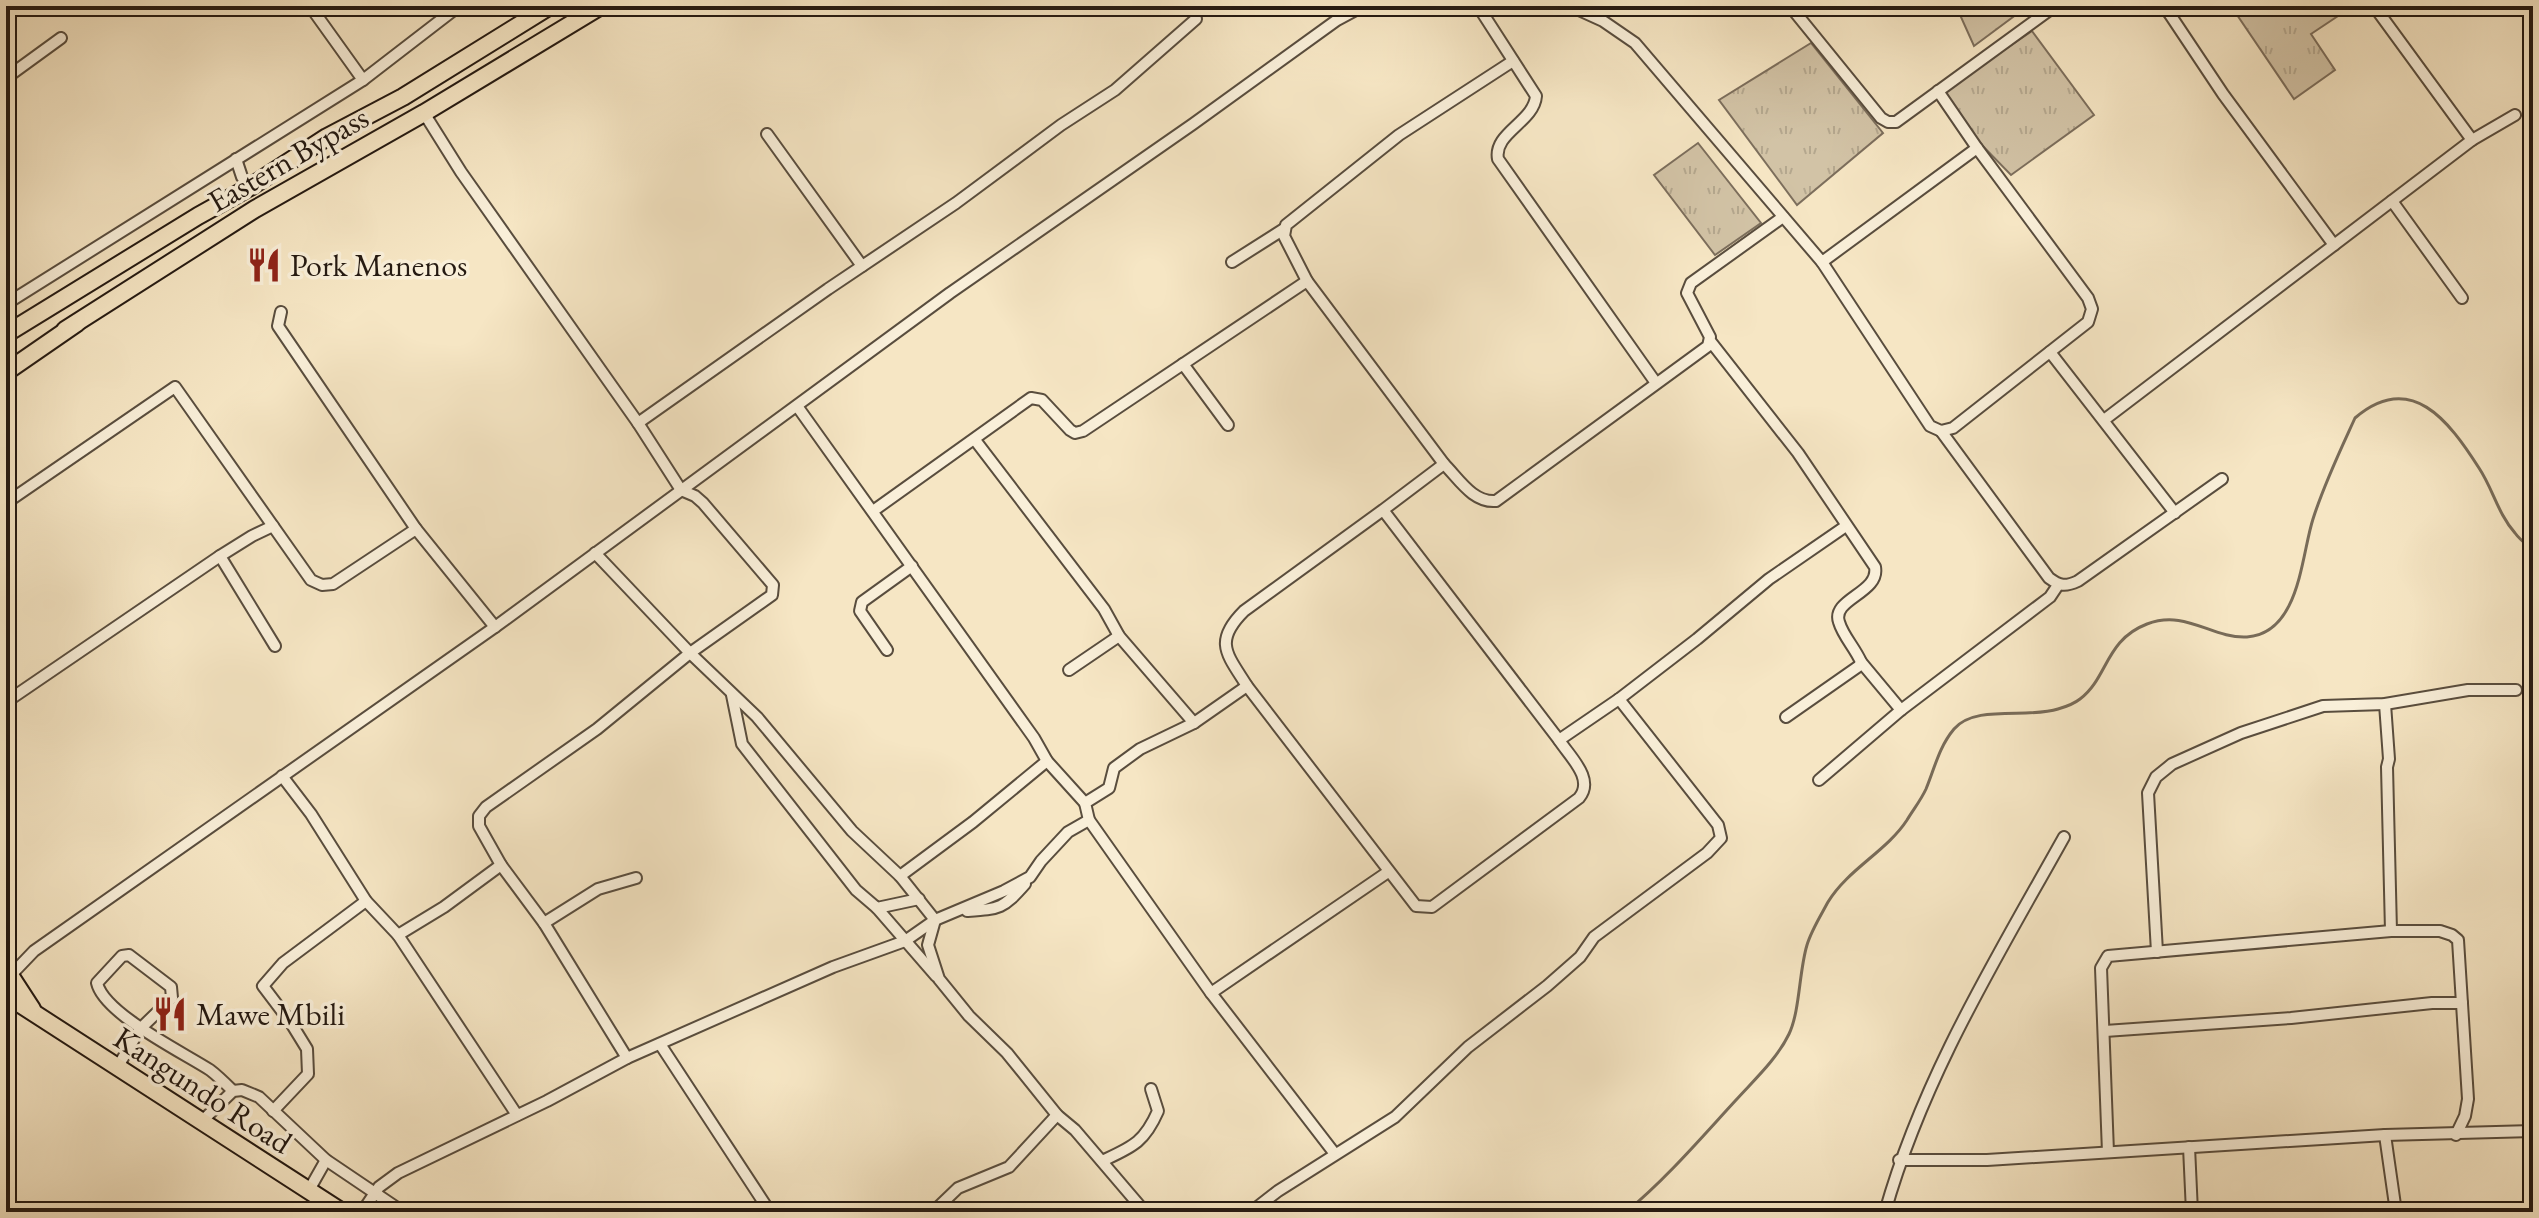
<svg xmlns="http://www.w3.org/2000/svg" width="2539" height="1218" viewBox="0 0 2539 1218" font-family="'EB Garamond',serif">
<defs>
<pattern id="grass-tufts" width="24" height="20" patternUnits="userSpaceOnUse" patternTransform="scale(2)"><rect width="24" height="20" fill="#d2c3a6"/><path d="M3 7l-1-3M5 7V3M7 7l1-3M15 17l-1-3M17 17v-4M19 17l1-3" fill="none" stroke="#b4a78e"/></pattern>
</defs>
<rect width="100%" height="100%" fill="#f6e6c4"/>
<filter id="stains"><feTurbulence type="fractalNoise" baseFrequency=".0025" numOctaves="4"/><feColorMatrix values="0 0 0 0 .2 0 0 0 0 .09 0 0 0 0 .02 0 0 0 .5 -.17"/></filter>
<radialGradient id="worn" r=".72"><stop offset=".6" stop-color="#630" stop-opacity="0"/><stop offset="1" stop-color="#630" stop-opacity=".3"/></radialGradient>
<!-- grass -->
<g fill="url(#grass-tufts)" stroke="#7c6e5c" stroke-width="2">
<path d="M1956 6H2012L2017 14 1974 46Z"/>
<path d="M2231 6H2353L2311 34 2335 70 2294 99Z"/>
<path d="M2032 31 2094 115 2011 175 1973 136 1944 91Z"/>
<path d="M1811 43 1883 133 1797 205 1719 100Z"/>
<path d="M1698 143 1761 223 1715 255 1654 175Z"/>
</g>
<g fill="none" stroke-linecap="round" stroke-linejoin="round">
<!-- stream -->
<g stroke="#786b58" stroke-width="3">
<path d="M46 6 49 11"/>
<path d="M1626 1212C1666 1179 1701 1138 1736 1100 1754 1080 1777 1059 1789 1034 1800 1011 1799 971 1807 945 1811 931 1821 915 1828 902 1848 869 1887 851 1907 820 1913 810 1921 800 1926 789 1935 767 1939 747 1954 729 1975 704 2028 719 2058 709 2065 707 2075 703 2080 699 2108 678 2105 640 2147 624 2186 609 2212 639 2247 637 2300 633 2301 556 2313 519 2324 484 2340 451 2355 418 2411 370 2449 421 2479 468 2493 489 2498 514 2515 533 2520 540 2527 545 2533 550"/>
</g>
<!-- minor casing -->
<g stroke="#594d3e" stroke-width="14">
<g id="minor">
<path d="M310 6 363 80"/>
<path d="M1478 6 1536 96C1534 122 1493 133 1498 159L1656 383"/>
<path d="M1570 6 1603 21 1635 43 1822 262 1977 148 1938 91"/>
<path d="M1790 6 1881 118 1888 122H1896L2055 6"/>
<path d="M2164 6 2169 13 2178 6"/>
<path d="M2374 6 2472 140"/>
<path d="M2169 13 2223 94 2334 245"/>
<path d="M6 78 61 38"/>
<path d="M767 134 862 266"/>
<path d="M236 159 242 177 250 187"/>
<path d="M2392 201 2462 298"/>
<path d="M1232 262 1284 229"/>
<path d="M1822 262 1930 426 1941 431 1953 428 2088 322 2092 309 2088 298 1977 148"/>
<path d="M1307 281 1284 236 1286 225 1399 135 1513 61"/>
<path d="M6 304 363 80 459 6"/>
<path d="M281 312 278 326 416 529"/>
<path d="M1711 342 1798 453 1875 567C1880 593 1831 599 1839 622 1843 636 1855 648 1861 662L1859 666 1786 717"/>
<path d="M2050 352 2175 513"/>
<path d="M1183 364 1228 425"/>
<path d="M797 406 1034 738 1047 761 1085 803"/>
<path d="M2104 420 2472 140 2515 115"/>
<path d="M638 423 828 289 956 203 1061 125 1115 90 1196 19"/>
<path d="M1941 431 2049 578C2060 586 2065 587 2078 581L2222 479"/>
<path d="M975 440 1104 609 1119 636 1194 723"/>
<path d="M6 503 175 387 311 580 322 585 333 584 416 529 495 627"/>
<path d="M1383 510 1244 611C1213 642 1227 654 1247 686L1416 906 1432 907 1579 798C1595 779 1570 757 1559 740L1383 510 1444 464C1459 479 1473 503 1496 501L1708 346 1710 337 1687 293 1691 283 1783 217"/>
<path d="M873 511 1031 398 1042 400 1070 430 1075 433 1083 431 1307 281 1444 464"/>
<path d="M595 553 690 653 757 717 852 831 900 876 935 920 928 945 939 979 969 1016 1007 1053 1057 1115 1075 1130 1145 1212"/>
<path d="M220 556 275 646"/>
<path d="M887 650 860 611 862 602 912 566"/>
<path d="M1861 662 1901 710"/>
<path d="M1069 670 1119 636"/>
<path d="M1247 686 1194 723 1140 749 1114 768 1109 788 1085 803 1089 820 1211 993 1335 1154"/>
<path d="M732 695 742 744 856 890 877 908 919 899"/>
<path d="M6 702 220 556 252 536 273 526"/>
<path d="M2385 704 2389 759 2387 767 2391 931"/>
<path d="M1559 740 1619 699 1697 639 1769 579 1846 526"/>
<path d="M282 776 311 814 366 901 398 935"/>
<path d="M1819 780 1901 710 2050 597 2058 585"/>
<path d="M501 865 444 907 398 935 517 1115"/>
<path d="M900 876 973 822 1047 761"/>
<path d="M877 908 936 976"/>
<path d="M967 911C1000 909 1003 909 1025 884"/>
<path d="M544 923 598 889 636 878"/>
<path d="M2157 952 2148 793 2156 777 2172 764 2241 733 2323 706 2385 704 2468 690H2516"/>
<path d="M11 975 34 951 495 627 950 293 1193 124 1337 20 1363 6"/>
<path d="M1211 993 1388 872"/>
<path d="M2105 1031 2291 1018 2432 1003H2462"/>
<path d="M660 1044 770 1212"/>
<path d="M627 1058 833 967 905 941 935 920 1004 891 1030 877 1041 861 1068 832 1089 820"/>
<path d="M117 1068 140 1029 172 998 171 987 129 955 122 956 97 983C104 1014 184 1053 210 1070 218 1076 226 1084 233 1091"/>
<path d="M273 1111 308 1074 307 1049 291 1023 263 986 283 963 366 901"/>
<path d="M202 1121 233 1091 242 1090 259 1097 326 1160 403 1212"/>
<path d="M2385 1135 2396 1212"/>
<path d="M2189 1147 2192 1212"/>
<path d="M2108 1152 2101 968 2108 956 2391 931H2440L2452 935 2458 940 2468 1099 2465 1116 2456 1135"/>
<path d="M1899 1160H1987L2385 1135 2533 1131"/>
<path d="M1102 1161C1132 1147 1144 1143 1158 1111L1151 1089"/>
<path d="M309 1190 326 1160"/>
<path d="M362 1212 379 1187 398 1173 547 1101 627 1058 544 923 501 865 479 826V816L486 807 597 729 690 653 772 595 773 585 703 503 695 496 681 490 638 423 461 172 424 113"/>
<path d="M933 1212 958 1188 1009 1167 1057 1115"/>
<path d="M1251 1212 1278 1191 1395 1117 1468 1047 1547 986 1580 957 1594 937 1707 853 1721 838 1718 825 1619 699"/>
<path d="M1885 1212C1923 1077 1996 959 2064 837"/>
</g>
</g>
<!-- primary casing -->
<g stroke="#251a12" stroke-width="20">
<g id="primary">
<path d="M65 330 255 209 424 113 601 6"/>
<path d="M6 334 198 216 250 187 327 137 403 97 550 6"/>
</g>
</g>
<!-- trunk casing -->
<g stroke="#251a12" stroke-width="20">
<g id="trunk">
<path d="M6 372 77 323"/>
<path d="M6 969 32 1009"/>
<path d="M6 995 342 1212"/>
</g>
</g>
<!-- minor -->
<use href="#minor" stroke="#f9efd9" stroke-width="10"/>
<!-- primary -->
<use href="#primary" stroke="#f6e6c4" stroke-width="16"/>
<!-- trunk -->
<use href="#trunk" stroke="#f6e6c4" stroke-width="16"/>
</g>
<!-- icons -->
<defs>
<g id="restaurant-bare" transform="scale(2.76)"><path d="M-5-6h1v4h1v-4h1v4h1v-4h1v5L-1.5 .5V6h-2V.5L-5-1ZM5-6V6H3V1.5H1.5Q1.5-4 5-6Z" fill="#8f2418" stroke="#f9efd9" stroke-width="2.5" paint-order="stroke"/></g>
</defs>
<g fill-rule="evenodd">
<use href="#restaurant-bare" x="264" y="265"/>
<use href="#restaurant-bare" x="170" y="1014"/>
</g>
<g text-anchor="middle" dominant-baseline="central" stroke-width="7" stroke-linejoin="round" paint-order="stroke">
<!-- street labels -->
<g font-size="32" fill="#251a12" stroke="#f9efd9">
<text transform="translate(288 159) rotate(-30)">Eastern Bypass</text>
<text transform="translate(203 1090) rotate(33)">Kangundo Road</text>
</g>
<!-- poi labels -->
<g font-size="32" fill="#251a12" stroke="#f9efd9" text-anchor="start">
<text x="290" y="265">Pork Manenos</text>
<text x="196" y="1014">Mawe Mbili</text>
</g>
</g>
<!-- margin -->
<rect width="2539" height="1218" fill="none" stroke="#f6e6c4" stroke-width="32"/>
<rect x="8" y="8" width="2523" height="1202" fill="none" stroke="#251a12" stroke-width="4"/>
<rect x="16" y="16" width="2507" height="1186" fill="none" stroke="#251a12" stroke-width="2"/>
<rect width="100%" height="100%" filter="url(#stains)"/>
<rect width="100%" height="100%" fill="url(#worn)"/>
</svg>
